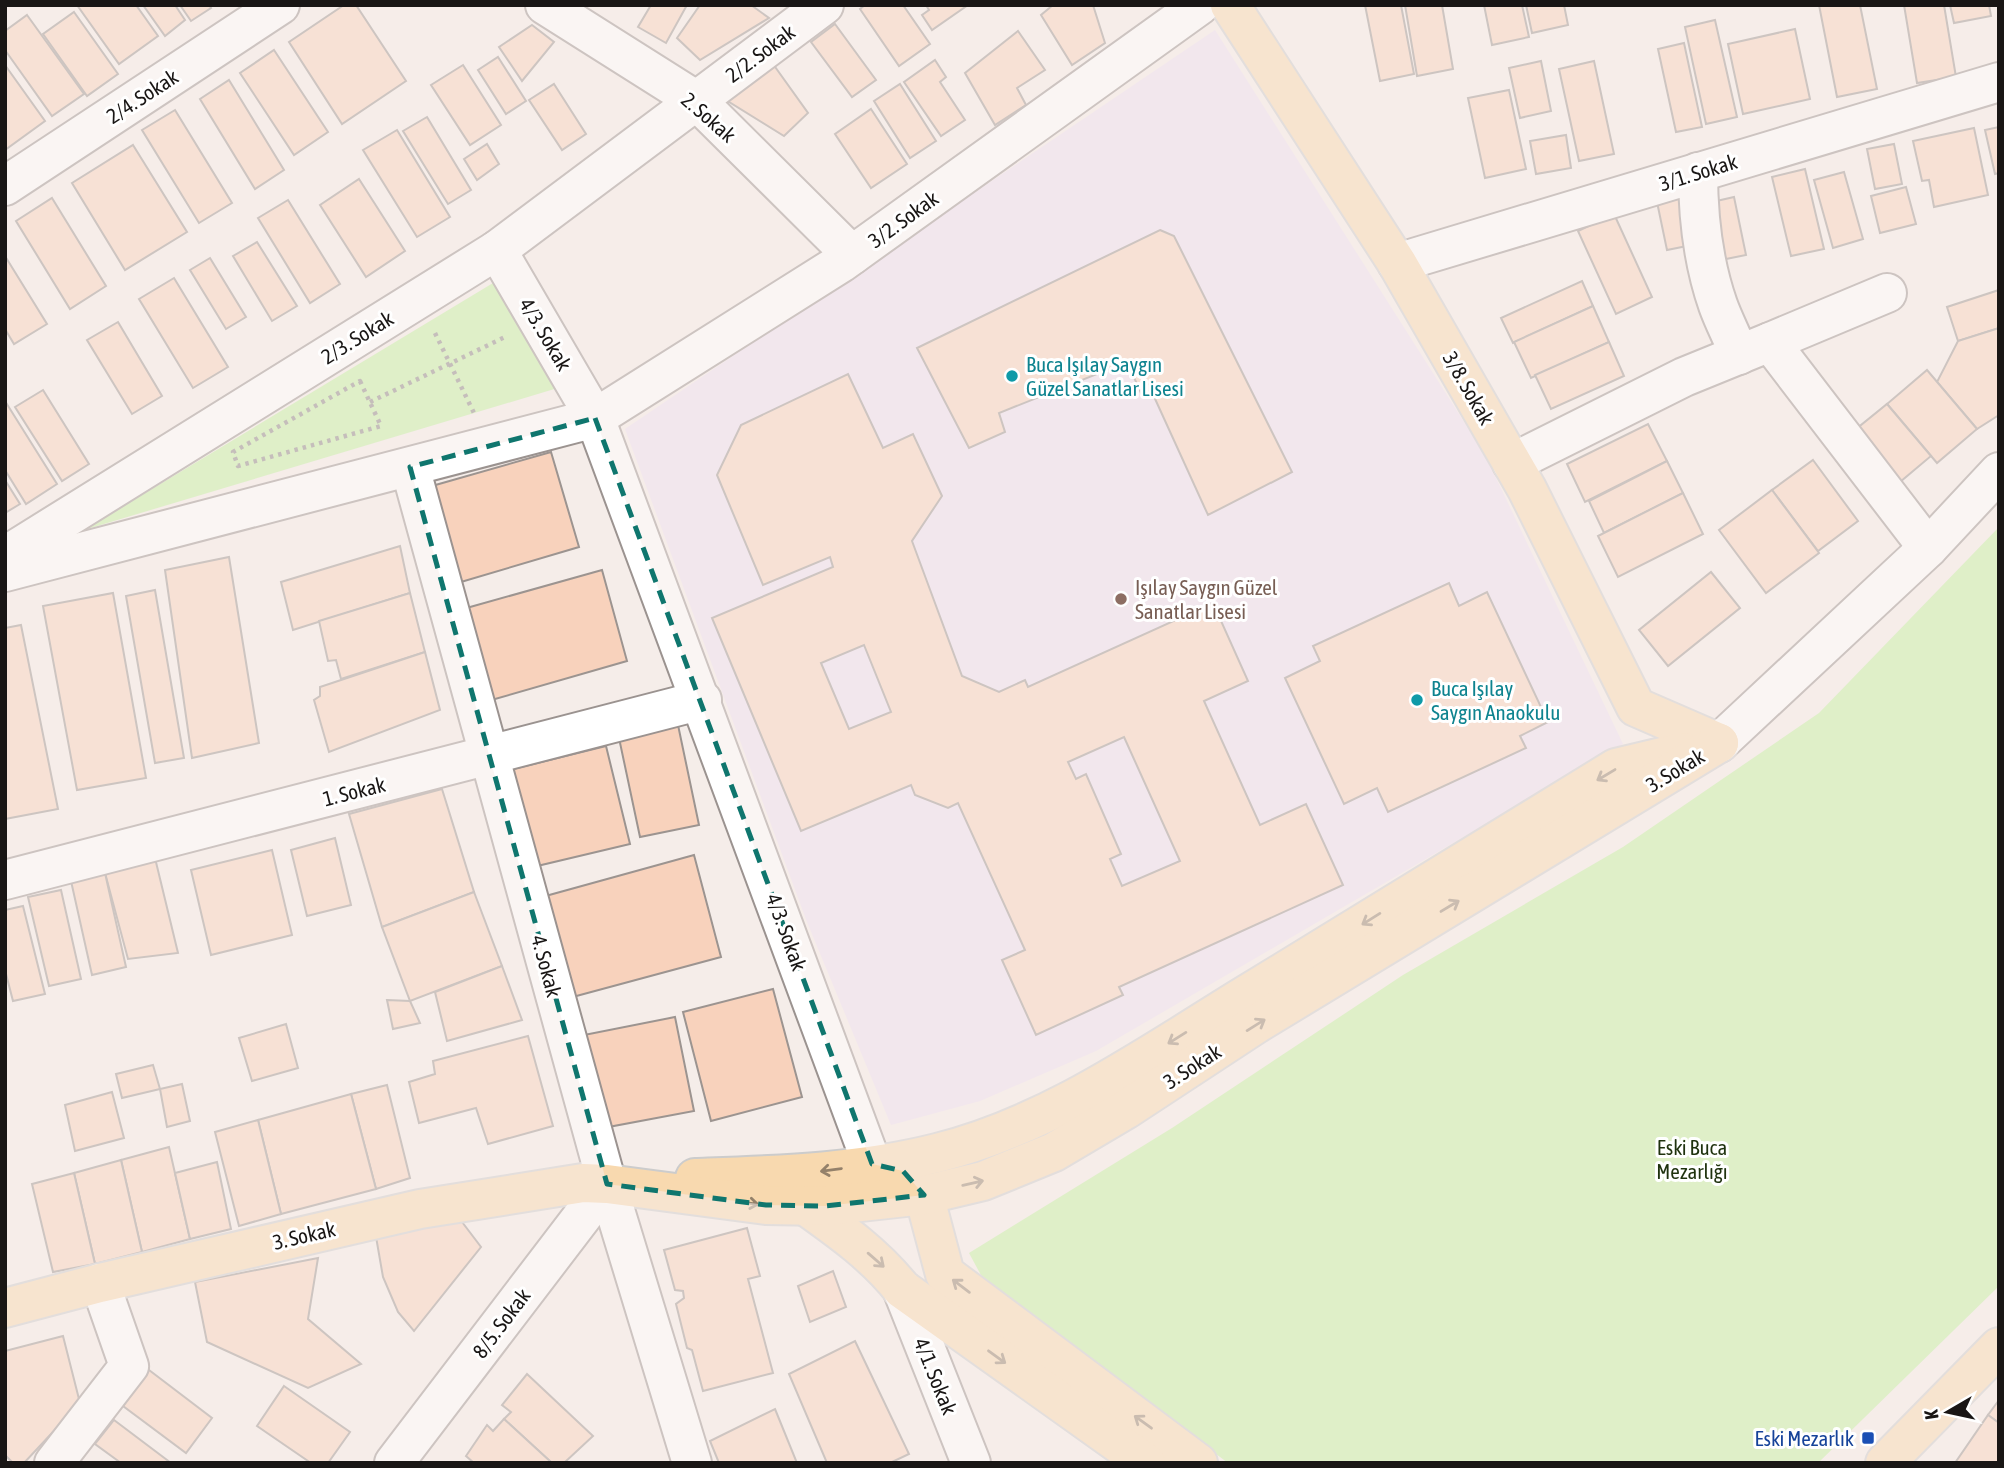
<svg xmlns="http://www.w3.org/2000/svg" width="2004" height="1468" viewBox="0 0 2004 1468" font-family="'Asap Condensed',sans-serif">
<rect width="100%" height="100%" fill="#f5ede9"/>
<!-- education -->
<path fill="#eedff2" d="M1215 30 1485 455 1623 744 1096 1051 980 1101 891 1125 807 922 625 429Z"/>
<!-- green -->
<g fill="#c3f1a1">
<path d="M498 280 561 387 84 530Z"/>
<path d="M1999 527V1286L1818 1463H1228L982 1277 969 1253 1172 1128 1403 975 1623 847 1819 713Z"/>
</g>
<!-- building -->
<g fill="#f8d2bc" stroke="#9c9490" stroke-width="2" fill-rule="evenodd">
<path d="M77 5H136L158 36 119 64Z"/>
<path d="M143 5H175L185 20 165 36Z"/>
<path d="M180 5H209L211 8 191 21Z"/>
<path d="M344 5H356L406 81 342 124 289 42Z"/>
<path d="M651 5H687L666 43 638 27Z"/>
<path d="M700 5H751L769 18 700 60 677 38Z"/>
<path d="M865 5H903L930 44 899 66 860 9Z"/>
<path d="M926 5H968L932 30 922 15 929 10Z"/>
<path d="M1053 5H1093L1105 43 1072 65 1041 15Z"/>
<path d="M1365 5H1401L1414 74 1380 81Z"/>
<path d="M1405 5H1442L1453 69 1417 76Z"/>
<path d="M1484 5H1522L1529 37 1492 45Z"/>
<path d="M1526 5H1564L1568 25 1532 33Z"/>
<path d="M1819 5H1860L1877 89 1837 97Z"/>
<path d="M1904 5H1944L1956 77 1917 83Z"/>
<path d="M1950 5H1989L1991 16 1954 23Z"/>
<path d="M74 12 118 74 87 96 43 34Z"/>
<path d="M27 15 84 94 52 116 5 50V31Z"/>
<path d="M1715 20 1737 117 1706 124 1685 27Z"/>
<path d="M835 24 876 80 852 97 811 42Z"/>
<path d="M532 25 554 42 522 81 499 47Z"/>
<path d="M1795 29 1810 99 1743 114 1728 44Z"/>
<path d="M1018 31 1045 70 1017 88 1026 105 995 125 965 73Z"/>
<path d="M1684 43 1702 127 1676 132 1658 49Z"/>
<path d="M274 50 328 132 294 155 240 73Z"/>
<path d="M498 57 526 101 506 114 478 70Z"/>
<path d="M768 57 808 113 784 136 726 100Z"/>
<path d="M935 60 946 77 940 82 965 120 941 136 904 82Z"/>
<path d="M1541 61 1551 111 1520 118 1509 68Z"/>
<path d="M1594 61 1614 154 1579 161 1559 69Z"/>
<path d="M5 65 45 121 5 150Z"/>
<path d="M463 65 501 125 470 145 431 85Z"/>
<path d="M229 80 284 170 255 189 200 99Z"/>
<path d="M554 84 586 134 562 150 529 100Z"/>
<path d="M900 84 936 141 910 158 874 101Z"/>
<path d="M1509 90 1526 169 1485 178 1468 98Z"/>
<path d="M871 109 907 164 871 188 835 134Z"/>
<path d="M175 110 232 203 199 223 142 130Z"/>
<path d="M427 117 471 190 448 204 403 131Z"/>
<path d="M1999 127V173L1995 174 1985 130Z"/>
<path d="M1974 128 1988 195 1934 207 1929 180 1922 181 1913 141Z"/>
<path d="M397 130 450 217 417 237 363 150Z"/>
<path d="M1566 135 1571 168 1536 174 1530 141Z"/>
<path d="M487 144 499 164 477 180 464 159Z"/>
<path d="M1894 144 1902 184 1875 189 1867 149Z"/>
<path d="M133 145 187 232 125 270 72 183Z"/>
<path d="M1805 169 1824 249 1791 256 1772 177Z"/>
<path d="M1844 172 1863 239 1833 248 1814 180Z"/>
<path d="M359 179 405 251 366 277 320 205Z"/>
<path d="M1906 187 1916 224 1880 233 1871 196Z"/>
<path d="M1687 196 1697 244 1667 250 1657 202Z"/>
<path d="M1734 197 1746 255 1711 262 1699 205Z"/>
<path d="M52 198 106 286 70 309 16 221Z"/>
<path d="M288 200 340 284 310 303 258 218Z"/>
<path d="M1614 214 1652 297 1616 314 1578 231Z"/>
<path d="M1160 230 1174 236 1292 472 1208 515 1151 390 1142 395 1127 362 999 413 1005 432 969 448 917 348Z"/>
<path d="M257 242 297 306 272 321 233 256Z"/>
<path d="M5 256 47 324 14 344 5 329Z"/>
<path d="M210 258 246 317 226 329 190 270Z"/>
<path d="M174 278 228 367 193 388 139 299Z"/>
<path d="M1582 281 1593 306 1513 343 1501 318Z"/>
<path d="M1999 290V328L1958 341 1947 307Z"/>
<path d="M1593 306 1609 342 1531 378 1514 342Z"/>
<path d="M118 322 162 396 132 414 87 340Z"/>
<path d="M1999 328V415L1977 429 1937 382 1958 341Z"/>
<path d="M1609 342 1624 376 1551 409 1535 375Z"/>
<path d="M1927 370 1977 429 1937 463 1887 404Z"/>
<path d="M848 374 883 448 913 434 942 496 912 541 962 676 999 692 1025 680 1028 687 1213 603 1248 681 1204 701 1260 825 1306 804 1343 885 1119 987 1123 995 1036 1035 1002 960 1025 950 958 803 948 808 915 795 911 785 801 831 712 618 833 567 830 557 763 585 717 475 741 425ZM864 645 891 712 849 729 821 663ZM1124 737 1180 861 1122 886 1110 859 1121 854 1086 774 1076 779 1068 762Z"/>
<path d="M43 390 89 464 62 481 15 407Z"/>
<path d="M5 401 57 484 26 504 5 470Z"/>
<path d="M1887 404 1931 456 1894 487 1850 434Z"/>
<path d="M1648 424 1667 461 1585 502 1567 464Z"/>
<path d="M551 452 579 547 461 582 432 486Z"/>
<path d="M1813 460 1858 521 1818 551 1772 490Z"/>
<path d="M1667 461 1683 493 1604 533 1589 501Z"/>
<path d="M5 480 20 504 5 513Z"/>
<path d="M1772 490 1819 553 1766 593 1719 530Z"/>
<path d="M1683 493 1703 534 1618 577 1598 536Z"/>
<path d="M400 546 410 593 293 630 281 582Z"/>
<path d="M229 557 259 743 192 758 165 570Z"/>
<path d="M602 570 627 661 488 701 463 609Z"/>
<path d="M1711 572 1740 608 1668 666 1639 630Z"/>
<path d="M1449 583 1459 606 1487 592 1548 722 1520 736 1526 748 1388 812 1377 788 1344 804 1285 678 1320 661 1313 646Z"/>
<path d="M155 590 184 758 155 763 126 596Z"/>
<path d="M113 593 146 778 77 790 43 606Z"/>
<path d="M410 593 425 652 341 679 336 660 328 661 319 621Z"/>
<path d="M21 625 58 809 5 819V628Z"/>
<path d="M425 652 440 710 329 752 314 700 320 696V687Z"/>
<path d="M678 725 699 825 640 837 619 738Z"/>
<path d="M606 746 630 844 533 867 509 770Z"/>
<path d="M442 789 474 892 382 927 349 814Z"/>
<path d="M335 838 351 905 307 916 291 850Z"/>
<path d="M272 850 292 935 211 955 191 870Z"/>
<path d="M694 855 721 957 569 998 542 897Z"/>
<path d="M155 858 178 953 128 959 105 873Z"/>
<path d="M105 873 126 967 92 975 71 881Z"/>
<path d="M61 890 81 979 49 986 28 897Z"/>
<path d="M474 892 502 966 410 1001 382 927Z"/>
<path d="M23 906 45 994 13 1001 5 970V910Z"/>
<path d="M502 966 522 1020 447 1041 435 992Z"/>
<path d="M773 989 802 1097 711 1121 683 1012Z"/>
<path d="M387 1000 410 1001 420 1023 393 1029Z"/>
<path d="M675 1017 694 1111 603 1128 584 1035Z"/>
<path d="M286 1024 298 1068 252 1081 239 1038Z"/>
<path d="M528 1036 553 1126 488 1144 476 1108 419 1123 409 1082 435 1074 433 1061Z"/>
<path d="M153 1065 160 1089 122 1098 116 1074Z"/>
<path d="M182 1084 190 1121 167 1127 160 1089Z"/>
<path d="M387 1085 410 1178 376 1189 351 1094Z"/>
<path d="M112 1092 124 1138 75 1151 65 1105Z"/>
<path d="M351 1094 376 1189 281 1214 258 1120Z"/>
<path d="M258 1120 281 1214 239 1226 215 1132Z"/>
<path d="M169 1147 190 1239 142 1252 121 1160Z"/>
<path d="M121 1160 142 1252 95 1264 74 1173Z"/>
<path d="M217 1162 231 1229 190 1239 175 1173Z"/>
<path d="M74 1173 95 1264 53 1272 32 1184Z"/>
<path d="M459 1218 481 1247 414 1331 398 1312 383 1277 375 1231Z"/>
<path d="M747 1228 760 1276 748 1279 773 1373 703 1391 692 1350 687 1348 676 1304 684 1298 683 1291 675 1290 664 1250Z"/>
<path d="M318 1258 308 1319 361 1364 308 1388 207 1342 195 1282Z"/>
<path d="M833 1271 846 1307 810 1322 798 1286Z"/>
<path d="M63 1336 80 1403 24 1463H13L5 1455V1351Z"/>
<path d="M855 1341 909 1454 890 1463H827L789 1374Z"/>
<path d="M149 1370 212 1418 186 1453 123 1406Z"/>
<path d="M527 1374 593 1436 564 1463H552L504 1419 511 1412 502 1405Z"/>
<path d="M284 1386 350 1432 328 1463H311L257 1426Z"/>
<path d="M1999 1400V1423L1988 1415Z"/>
<path d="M775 1409 797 1463H719L710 1441Z"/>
<path d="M1988 1415 1999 1423V1463H1955Z"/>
<path d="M504 1419 552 1463H474L466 1456 487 1425 493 1431Z"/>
<path d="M114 1420 171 1463H121L95 1444Z"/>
</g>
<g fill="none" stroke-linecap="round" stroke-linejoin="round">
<!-- minor casing -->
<g stroke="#9b9390" stroke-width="42">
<g id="minor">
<path d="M545 5 697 101 852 255"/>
<path d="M1698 172C1698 217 1703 262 1718 305 1724 322 1733 338 1739 355"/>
<path d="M5 186 280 5"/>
<path d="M497 250 595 418 872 1164"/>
<path d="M1397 263 1999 82"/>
<path d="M1770 342 1887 293"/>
<path d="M1512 463 1684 377 1770 342 1928 548"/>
<path d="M410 467 607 1184 692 1463"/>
<path d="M5 556 497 250 824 5"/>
<path d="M5 572 595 418 841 263 1200 5"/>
<path d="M1719 743 1928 548 1999 472"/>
<path d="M5 880 702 700"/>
<path d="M902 1289 971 1463"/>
<path d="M54 1463 129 1366 100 1283"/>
<path d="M394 1463 607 1184"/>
</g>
</g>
<!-- major casing -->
<g stroke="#ccc" stroke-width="42">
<g id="major">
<path d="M1230 5 1397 263 1527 489 1636 707 1719 743"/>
<path d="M908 1177 924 1195 945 1274 1198 1463"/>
<path d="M695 1178C776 1175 858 1173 937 1153 1050 1125 1148 1055 1246 995 1370 920 1493 844 1616 768L1683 752"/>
<path d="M806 1206C841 1231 875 1255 902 1289L1146 1463"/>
<path d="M5 1308 100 1283 420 1209 583 1183 607 1184 766 1205 825 1206 924 1195 983 1181 1054 1152 1125 1110 1256 1024 1719 743"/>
<path d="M1885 1463 1999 1347"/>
</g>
</g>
<!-- path -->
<g stroke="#8b8583" stroke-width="4.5" stroke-dasharray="3.5 5" stroke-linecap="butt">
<path d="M435 333 474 413"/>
<path d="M360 381 381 426 238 466 233 452Z"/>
<path d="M370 402 505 337"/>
</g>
<!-- minor -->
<use href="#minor" stroke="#fff" stroke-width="38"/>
<!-- major -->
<use href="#major" stroke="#f8d9af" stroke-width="38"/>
</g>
<!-- one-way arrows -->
<defs><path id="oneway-shaft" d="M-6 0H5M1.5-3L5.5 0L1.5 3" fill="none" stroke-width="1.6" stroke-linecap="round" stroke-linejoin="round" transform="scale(1.75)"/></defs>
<g stroke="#94816a">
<use href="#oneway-shaft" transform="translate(1606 775) rotate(149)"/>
<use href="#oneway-shaft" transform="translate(1450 906) rotate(-31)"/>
<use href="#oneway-shaft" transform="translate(1371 919) rotate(148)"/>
<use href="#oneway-shaft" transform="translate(1256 1025) rotate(-32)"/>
<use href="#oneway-shaft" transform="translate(1177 1038) rotate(148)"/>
<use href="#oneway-shaft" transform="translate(831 1170) rotate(172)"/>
<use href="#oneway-shaft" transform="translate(973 1183) rotate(-13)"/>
<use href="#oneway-shaft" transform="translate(748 1203) rotate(8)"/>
<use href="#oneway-shaft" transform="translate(876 1260) rotate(41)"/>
<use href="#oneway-shaft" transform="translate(961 1286) rotate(-143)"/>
<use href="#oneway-shaft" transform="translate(997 1357) rotate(36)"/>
<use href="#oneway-shaft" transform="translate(1143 1422) rotate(-144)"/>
</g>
<!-- marked area -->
<path d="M0 0H2004V1468H0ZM595 418 872 1164 903 1171 924 1195 825 1206 766 1205 607 1184 410 467Z" fill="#f5ede9" fill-opacity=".55" fill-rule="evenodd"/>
<path fill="none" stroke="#0f766e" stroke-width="5" stroke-dasharray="14 9" stroke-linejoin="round" d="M595 418 872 1164 903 1171 924 1195 825 1206 766 1205 607 1184 410 467Z"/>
<!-- markers -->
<g fill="#0f9aa8" stroke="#fff" stroke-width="2.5">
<circle cx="1012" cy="376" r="7"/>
<circle cx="1417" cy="700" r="7"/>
</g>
<circle fill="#8d6e63" stroke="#fff" stroke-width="2.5" cx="1121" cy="599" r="7"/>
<rect fill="#1a4fb4" stroke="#fff" stroke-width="2.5" x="1861" y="1431" width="14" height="14" rx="3.5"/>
<g text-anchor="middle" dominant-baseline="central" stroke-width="6" stroke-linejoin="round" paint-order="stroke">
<!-- street labels -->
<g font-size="21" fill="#191615" stroke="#fff">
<text transform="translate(760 53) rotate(-37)">2/2. Sokak</text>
<text transform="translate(142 96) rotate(-33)">2/4. Sokak</text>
<text transform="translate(709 117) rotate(41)">2. Sokak</text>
<text transform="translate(1698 172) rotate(-17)">3/1. Sokak</text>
<text transform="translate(903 219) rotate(-36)">3/2. Sokak</text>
<text transform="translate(546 334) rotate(59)">4/3. Sokak</text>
<text transform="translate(357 337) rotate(-32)">2/3. Sokak</text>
<text transform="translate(1469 388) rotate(60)">3/8. Sokak</text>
<text transform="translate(1675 770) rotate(-31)">3. Sokak</text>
<text transform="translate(354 791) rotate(-14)">1. Sokak</text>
<text transform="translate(787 932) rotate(70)">4/3. Sokak</text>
<text transform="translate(547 966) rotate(75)">4. Sokak</text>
<text transform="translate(1192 1066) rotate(-33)">3. Sokak</text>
<text transform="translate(304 1235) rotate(-13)">3. Sokak</text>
<text transform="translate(501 1323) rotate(-53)">8/5. Sokak</text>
<text transform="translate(936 1376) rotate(68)">4/1. Sokak</text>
</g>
<!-- culture labels -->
<g font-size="21" fill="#0d838f" stroke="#fff" text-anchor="start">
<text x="1026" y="364">Buca Işılay Saygın<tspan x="1026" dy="24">Güzel Sanatlar Lisesi</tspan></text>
<text x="1431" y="688">Buca Işılay<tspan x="1431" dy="24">Saygın Anaokulu</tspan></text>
</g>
<!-- education labels -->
<g font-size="21" fill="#785e54" stroke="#fff" text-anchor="start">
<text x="1135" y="587">Işılay Saygın Güzel<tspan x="1135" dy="24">Sanatlar Lisesi</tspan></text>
</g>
<!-- park labels -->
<g font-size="21" fill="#1f320e" stroke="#fff">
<text x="1692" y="1147">Eski Buca<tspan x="1692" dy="24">Mezarlığı</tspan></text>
</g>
<!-- transit labels -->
<g font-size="21" fill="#164399" stroke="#fff" text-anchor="end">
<text x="1854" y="1438">Eski Mezarlık</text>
</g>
</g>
<!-- border -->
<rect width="2004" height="1468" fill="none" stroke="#191615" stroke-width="14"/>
<!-- north arrow -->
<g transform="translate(1948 1412) rotate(261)" stroke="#ffffff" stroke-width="5" paint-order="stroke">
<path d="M0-5L12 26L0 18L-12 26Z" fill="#191615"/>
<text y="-10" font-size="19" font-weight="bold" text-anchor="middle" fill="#191615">K</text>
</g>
</svg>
